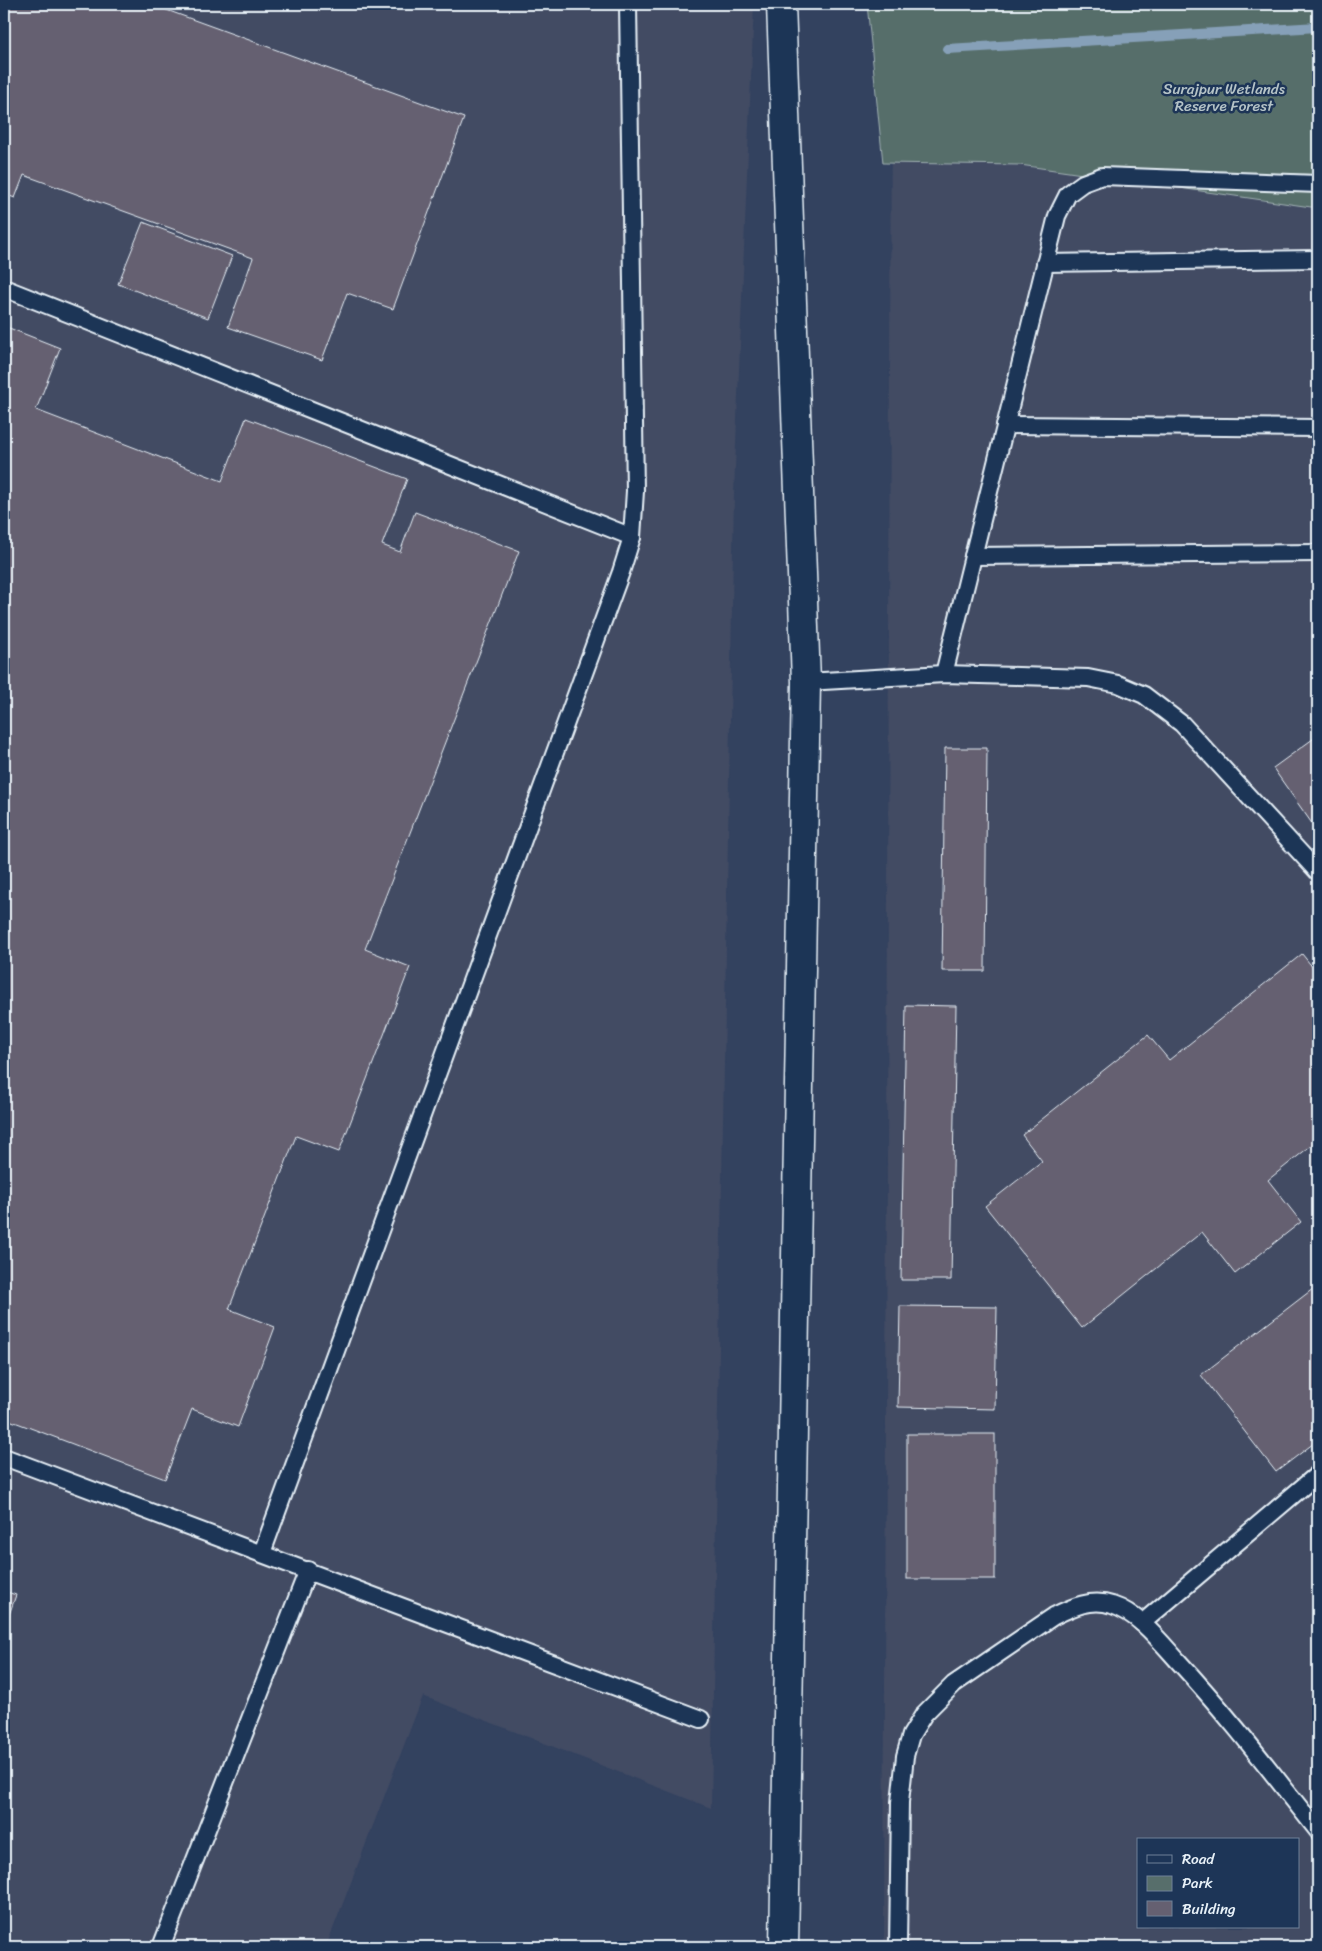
<svg xmlns="http://www.w3.org/2000/svg" width="1322" height="1951" viewBox="0 0 1322 1951" font-family="Sriracha,sans-serif">
<rect width="100%" height="100%" fill="#33425f"/>
<filter id="ink" filterUnits="userSpaceOnUse"><feTurbulence type="fractalNoise" baseFrequency=".02" numOctaves="2"/><feDisplacementMap in="SourceGraphic" scale="10" xChannelSelector="R" yChannelSelector="G"/><feConvolveMatrix kernelMatrix="1 2 1 2 8 2 1 2 1" color-interpolation-filters="sRGB"/></filter>
<g filter="url(#ink)">
<!-- built -->
<g fill="#424b64" fill-rule="evenodd">
<path d="M4 4H754L734 493 711 1808 423 1696 326 1947H4Z"/>
<path d="M1318 98V1947H884L891 104ZM1138 1840H1298V1927H1138Z"/>
</g>
<!-- green -->
<path fill="#576e6b" stroke="#a0b0b2" d="M867 4H1318V208L1020 165 883 163Z"/>
<g fill="none" stroke-linecap="round" stroke-linejoin="round">
<!-- stream -->
<path stroke="#86a0b8" stroke-width="10" d="M947 49 1318 27"/>
</g>
<!-- building -->
<g fill="#656071" stroke="#e8f1f8">
<path d="M4 4H150L464 118 393 309 347 293 322 360 228 327 253 258 24 175 15 198 4 194Z"/>
<path d="M143 222 232 256 208 318 118 284Z"/>
<path d="M4 326 60 348 36 410 222 481 246 418 407 479 382 545 400 552 415 512 519 551 365 949 410 967 339 1152 296 1136 229 1309 275 1327 238 1427 192 1409 165 1479 4 1418Z"/>
<path d="M1317 736 1318 737V832L1273 768Z"/>
<path d="M945 748H987L985 971H942Z"/>
<path d="M1302 954 1318 974V1140L1268 1180 1301 1222 1235 1274 1202 1232 1082 1328 985 1206 1042 1161 1022 1135 1148 1035 1169 1060Z"/>
<path d="M906 1005 956 1006 951 1280H901Z"/>
<path d="M1318 1285V1440L1276 1472 1201 1375Z"/>
<path d="M900 1306 997 1307 995 1409 898 1407Z"/>
<rect x="907" y="1434" width="88" height="145"/>
<path d="M4 1591 16 1595 4 1629Z"/>
</g>
<g fill="none" stroke-linecap="round" stroke-linejoin="round">
<!-- service casing -->
<g stroke="#e8f1f8" stroke-width="20">
<g id="service">
<path d="M1045 263 1318 259"/>
<path d="M4 288 632 537"/>
<path d="M1005 425 1318 428"/>
<path d="M973 556 1318 553"/>
<path d="M944 674 1057 216 1068 194 1083 183 1102 176 1318 184"/>
<path d="M806 682 944 674 1088 678 1118 684 1144 695 1182 724 1318 872"/>
<path d="M4 1457 701 1719"/>
<path d="M262 1553 621 572 632 537 635 491 628 4"/>
<path d="M1142 1623 1318 1474"/>
<path d="M161 1947 308 1570"/>
<path d="M898 1947 900 1802 905 1756 911 1735 924 1714 954 1684 1054 1616C1072 1607 1092 1598 1112 1605 1138 1613 1160 1641 1178 1661 1228 1715 1272 1773 1318 1831"/>
</g>
</g>
<!-- secondary casing -->
<g stroke="#e8f1f8" stroke-width="31">
<path id="secondary" d="M781 4 806 682 784 1947"/>
</g>
<!-- service -->
<use href="#service" stroke="#1d3557" stroke-width="16"/>
<!-- secondary -->
<use href="#secondary" stroke="#1d3557" stroke-width="28"/>
</g>
</g>
<g text-anchor="middle" dominant-baseline="central" stroke-width="5" stroke-linejoin="round" paint-order="stroke">
<!-- park labels -->
<g font-size="15" fill="#b5c3c7" stroke="#1d3557">
<text x="1224" y="89">Surajpur Wetlands<tspan x="1224" dy="17">Reserve Forest</tspan></text>
</g>
</g>
<!-- margin -->
<rect width="1322" height="1951" fill="none" stroke="#1d3557" stroke-width="20"/>
<rect x="10" y="10" width="1302" height="1931" fill="none" stroke="#e8f1f8" stroke-width="2" filter="url(#ink)"/>
<!-- legend -->
<rect x="1137" y="1838" width="162" height="90" fill="#1d3557" stroke="#6e8097"/>
<rect x="1147" y="1855" width="25" height="8" fill="#1d3557" stroke="#6e8097"/>
<text x="1182" y="1864" font-size="15" fill="#e8f1f8">Road</text>
<rect x="1147" y="1876" width="25" height="15" fill="#576e6b" stroke="#6e8097"/>
<text x="1182" y="1888" font-size="15" fill="#e8f1f8">Park</text>
<rect x="1147" y="1901" width="25" height="15" fill="#656071" stroke="#6e8097"/>
<text x="1182" y="1914" font-size="15" fill="#e8f1f8">Building</text>
</svg>
